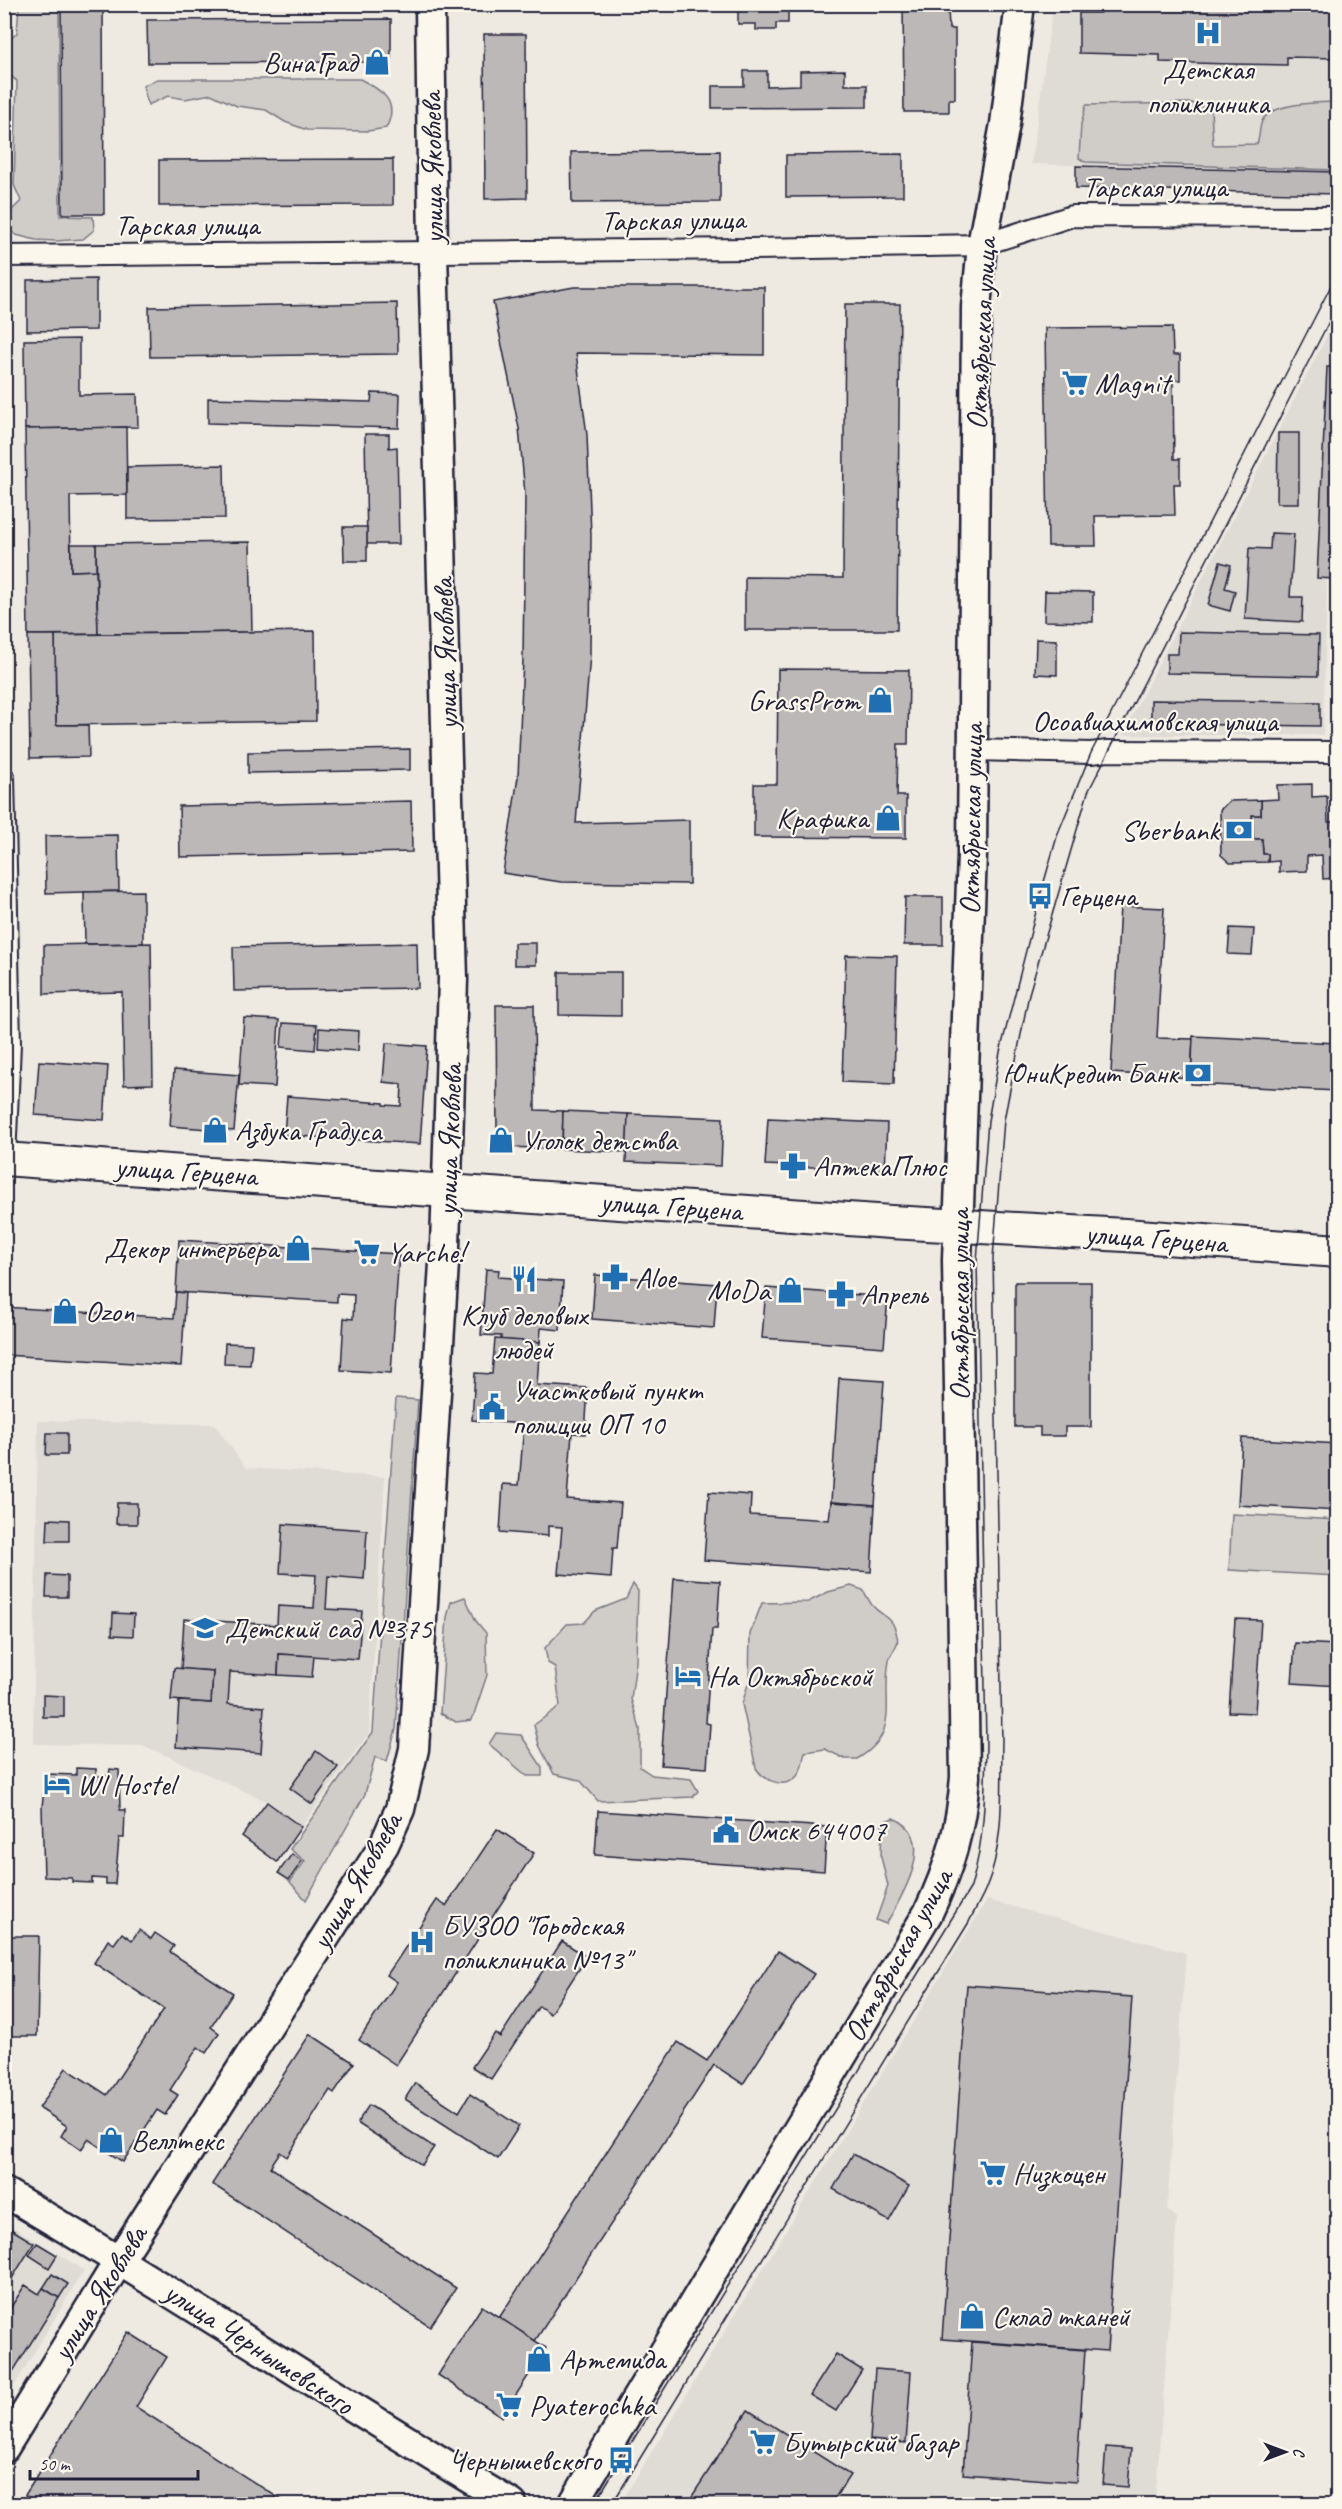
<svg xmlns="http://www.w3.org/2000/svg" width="1342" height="2509" viewBox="0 0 1342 2509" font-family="Caveat,sans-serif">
<rect width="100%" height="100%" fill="#eeeae2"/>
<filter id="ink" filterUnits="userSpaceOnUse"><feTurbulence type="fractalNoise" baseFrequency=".0167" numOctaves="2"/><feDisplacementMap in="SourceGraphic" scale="12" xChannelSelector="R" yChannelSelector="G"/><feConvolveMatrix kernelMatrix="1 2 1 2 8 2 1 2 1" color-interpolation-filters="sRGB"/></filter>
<g filter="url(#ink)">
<!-- built -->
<g fill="#dfdbd5">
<path d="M1053 5H1337V172L1031 164Z"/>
<path d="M1337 316V580H1327L1323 735H1122Z"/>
<path d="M38 1421 214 1424 246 1468 385 1477 369 1733 302 1826 266 1801 145 1746 33 1744Z"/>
<path d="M987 1900 1186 1953 1167 2209 1177 2218 1155 2504H620Z"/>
<path d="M5 2222 84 2270 5 2401Z"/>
</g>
<!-- green -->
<g fill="#d0cdc9" stroke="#797882" stroke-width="1.5">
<path d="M19 5H59L60 216 93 217 94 230 83 239 56 241 36 240 16 235 7 228 8 214 21 201 14 185 17 81C2 72 7 54 9 40L17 33Z"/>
<path d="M157 79H360C382 90 400 102 386 128L368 131 307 130 285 122 266 110 237 106 211 94 185 99 168 96 148 105 143 86Z"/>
<path d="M1337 102V170L1085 162 1079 158 1081 124 1086 105 1192 103 1211 110 1213 145 1257 144C1260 137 1259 128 1262 121 1272 102 1317 103 1337 102Z"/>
<path d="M396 1398 418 1400 396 1729 387 1761 375 1757 365 1794 306 1900 290 1882 305 1861 290 1849 373 1732Z"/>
<path d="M1232 1514 1337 1520V1576L1229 1570Z"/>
<path d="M633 1584 638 1591 636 1662 631 1699 640 1729V1767L652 1775 691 1779 698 1791 693 1797 598 1801 580 1780 554 1774 539 1745 534 1725 560 1706 555 1667 548 1663 545 1648 567 1624 584 1623 595 1611 626 1599Z"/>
<path d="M851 1586 863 1590C866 1595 869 1601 872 1605 883 1619 892 1613 897 1636 900 1646 890 1652 889 1661 881 1702 902 1733 857 1759H845L825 1749 805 1752C803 1759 802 1770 797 1776 785 1790 764 1781 756 1768L742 1704 749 1681 750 1634 762 1603 808 1602 828 1592Z"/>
<path d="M465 1597 476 1621 486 1633 487 1675 472 1720 456 1722 440 1713 447 1617 451 1602Z"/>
<path d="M496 1733 521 1735 542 1767V1776H527L489 1744Z"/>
<path d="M893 1818C940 1836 902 1897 886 1924L876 1920 888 1886 881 1857 882 1822Z"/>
</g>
<!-- building -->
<g fill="#bcb8b8" stroke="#22223b" stroke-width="1.5">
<path d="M61 4H103L104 214H62Z"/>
<path d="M738 4H788V23H776V30H756V24H738Z"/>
<path d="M903 4H954V8H948L949 29H955V99H949V112H904Z"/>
<path d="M1100 4H1338V58L1287 57V65L1230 64 1160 62V55L1079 53V13H1100Z"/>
<path d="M391 19V62L148 63 147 20Z"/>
<path d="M484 34H526L527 198 485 199Z"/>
<path d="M845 70V85H867V107L712 108V86H744V71H767V86L800 85V71Z"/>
<path d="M720 151V202L572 203 571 152Z"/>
<path d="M903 154V196L786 197V155Z"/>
<path d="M393 159V205L159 206V160Z"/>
<path d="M1076 166 1338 172V194L1076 188Z"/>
<path d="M96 279V330L27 331V280Z"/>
<path d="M574 287H764V355L576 353 587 435 591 535 590 655 576 823 689 820V884L561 882 503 873 518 777 523 660 525 494 519 428 493 302Z"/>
<path d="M397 303 398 354 150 357 149 307Z"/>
<path d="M845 304H900L897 630H745V577L843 578Z"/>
<path d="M1172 327 1173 355H1180V380H1173L1174 459H1180V484H1174L1175 515 1095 516 1096 546H1048L1045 328Z"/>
<path d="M79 339V395L137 394 138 427 25 429 24 340Z"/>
<path d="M1327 367H1338L1336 579 1317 578Z"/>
<path d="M372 393 400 394 399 428 208 423V398L371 402Z"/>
<path d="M126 427 127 495 70 496 71 571 96 570 98 634 28 635 25 429Z"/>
<path d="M1278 433H1299V503H1277Z"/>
<path d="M365 434H389V448L397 447 399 544H367Z"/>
<path d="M224 465 225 518 127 519V467Z"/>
<path d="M343 527H367V561H344Z"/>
<path d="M1271 533 1294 534 1290 597H1303L1302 622 1245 619 1249 548 1270 549Z"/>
<path d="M250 542 252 632 98 634 96 544Z"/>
<path d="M71 544H96V570L71 571Z"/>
<path d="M1220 562 1231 565 1225 588 1235 591 1230 611 1208 605Z"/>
<path d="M1045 591 1093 592V622L1044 621Z"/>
<path d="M315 631 316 721 56 725 55 635Z"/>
<path d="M1179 632 1319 635 1318 676 1167 673V654H1178Z"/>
<path d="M28 635H55L56 725H88L89 757 30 758Z"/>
<path d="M1036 639 1057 640V675L1035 674Z"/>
<path d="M778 669 909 670 908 744H898L897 796H906V838L754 837V784H777Z"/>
<path d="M1151 700 1320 702V726L1151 724Z"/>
<path d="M410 749V770L248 773V752Z"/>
<path d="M1312 784V797L1327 796 1328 822H1338V878L1323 879 1322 855 1307 856V871L1279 872V861L1268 862V854H1263L1262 839H1253L1252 815H1261V800L1278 799 1277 785Z"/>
<path d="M1261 800V815H1252L1253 839H1262L1263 854H1268V862L1230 863 1221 855 1220 810 1229 801Z"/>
<path d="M411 801 412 852 180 857 179 806Z"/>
<path d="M118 835 119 891 46 893 45 836Z"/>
<path d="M143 891V943L85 944 84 892Z"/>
<path d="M905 897H943V945H904Z"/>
<path d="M1120 906 1164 908 1157 1038 1193 1039 1191 1078 1111 1073Z"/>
<path d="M1230 928 1254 929 1252 955 1228 954Z"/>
<path d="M151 943 153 1084 124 1085 122 992 44 994V945Z"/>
<path d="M417 943 418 988 234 991 233 947Z"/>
<rect x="514" y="943" width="22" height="22"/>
<path d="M846 955 897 956 894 1084 842 1082Z"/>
<path d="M559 972H621V1016L559 1015Z"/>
<path d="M496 1005H534L535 1110 563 1111 562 1149 507 1147 497 1134Z"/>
<path d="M244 1018 279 1020 275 1087 239 1085Z"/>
<path d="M283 1023 317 1025 315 1050 281 1047Z"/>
<path d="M319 1028 359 1031 358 1051 318 1048Z"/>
<path d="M1193 1036 1338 1043V1091L1191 1084Z"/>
<path d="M386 1043 427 1046 420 1144 284 1135 287 1096 384 1103V1105L401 1106 402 1084 383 1082Z"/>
<path d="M39 1061 108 1066 104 1120 35 1115Z"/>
<path d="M174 1070 239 1075 234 1131 170 1126Z"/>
<path d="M563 1111 628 1114 627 1152 562 1149Z"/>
<path d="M628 1114 723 1118 721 1166 626 1162Z"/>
<path d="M768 1118 887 1123 885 1170 765 1165Z"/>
<path d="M179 1240 399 1254 391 1373 341 1370 344 1318 353 1319 354 1295 337 1294V1302L176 1292Z"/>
<path d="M486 1269 499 1270 498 1277 563 1281 560 1330 541 1328 540 1342 501 1340V1336L481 1335Z"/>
<path d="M595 1275 717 1284 714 1328 592 1319Z"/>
<path d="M1015 1282H1091V1427H1065V1436H1040V1427H1015Z"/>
<path d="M766 1288 888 1297 884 1347 762 1338Z"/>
<path d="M176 1292 186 1293 181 1366 4 1355V1307L174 1318Z"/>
<path d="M495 1339 540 1342 537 1385 588 1388 585 1434 572 1433 567 1499 621 1503 617 1548H613L611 1578 558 1574 562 1527 548 1526V1536L500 1532 503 1484 519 1485 524 1424 472 1420 475 1373 492 1374Z"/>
<path d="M225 1343 252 1344 250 1365 224 1364Z"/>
<path d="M839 1378 884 1381 875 1505 831 1502Z"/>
<path d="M47 1433H67V1455H46Z"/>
<path d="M1242 1438 1338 1444V1511L1238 1505Z"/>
<path d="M709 1492 751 1495 750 1515 829 1520 831 1502 875 1505 871 1572 704 1560Z"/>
<path d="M117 1503H137V1524H116Z"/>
<path d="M48 1519 69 1520V1541H47Z"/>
<path d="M283 1524 367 1530 364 1579 328 1576 326 1609 362 1611 358 1659 279 1654 278 1675 230 1672 228 1704 264 1707 261 1753 176 1747 179 1701 211 1703 213 1671 181 1669 184 1619 277 1625 278 1606 314 1608 316 1575 280 1573Z"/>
<path d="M47 1575 67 1576V1597H46Z"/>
<path d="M674 1578 720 1581 717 1629H712L706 1723 710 1724 707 1768 661 1765Z"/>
<path d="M113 1613 134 1614 133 1636 112 1635Z"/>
<path d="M1235 1619 1261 1620 1255 1713 1229 1712Z"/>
<path d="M1295 1643 1338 1645V1686L1292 1683Z"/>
<path d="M279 1654 314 1656 312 1677 278 1675Z"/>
<path d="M174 1668 213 1671 211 1703 171 1700Z"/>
<path d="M43 1695 64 1696V1717H43Z"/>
<path d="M316 1751 338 1767 312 1804 290 1788Z"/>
<path d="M76 1768 96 1769V1776H109L110 1769 119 1770 120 1810H125L124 1838H119L115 1884H106V1879L92 1878V1883L72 1882V1878L44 1877 42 1807 44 1789H47L48 1774 76 1775Z"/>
<path d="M267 1802 301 1827 277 1862 242 1836Z"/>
<path d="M598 1811 827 1827 824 1871 595 1855Z"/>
<path d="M497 1829 534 1853 396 2065 359 2040 397 1982 387 1975 437 1900 446 1906Z"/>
<path d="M292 1854 302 1861 289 1880 278 1873Z"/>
<path d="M139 1930 151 1939 155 1933 174 1946 170 1952 233 1993 211 2027 219 2033 206 2053 198 2047 170 2090 178 2095 165 2115 157 2110 123 2162 88 2139 81 2150 61 2136 67 2126 39 2108 66 2068 107 2095 164 2009 94 1963 108 1940 114 1944 122 1933 132 1940Z"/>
<path d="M4 1936H39L37 2036H4Z"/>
<path d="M562 1941 587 1957 550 2014 539 2006 491 2079 472 2067 495 2033 500 2037Z"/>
<path d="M778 1951 814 1974 743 2084 714 2065 535 2341 499 2318 678 2042 707 2061Z"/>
<path d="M967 1985 1132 1997 1107 2351 942 2339Z"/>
<path d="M310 2034 354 2063 334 2093 330 2090 287 2157 280 2152 270 2167 456 2288 430 2327 212 2184Z"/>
<path d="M415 2083 459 2112 470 2094 519 2126 498 2159 405 2099Z"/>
<path d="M369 2105 434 2147 422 2165 357 2123Z"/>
<path d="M853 2154 909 2186 889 2221 833 2189Z"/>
<path d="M4 2225 34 2243 8 2285 4 2282Z"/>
<path d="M37 2243 57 2255 49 2268 29 2255Z"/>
<path d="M52 2274 68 2284 59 2298 43 2288Z"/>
<path d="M25 2285 39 2294 43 2288 59 2298 4 2386V2318Z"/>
<path d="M482 2306 546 2348 502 2417 438 2375Z"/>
<path d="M128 2332 167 2357 136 2407 288 2504H39L25 2495Z"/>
<path d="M972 2342 1085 2350 1076 2482 963 2474Z"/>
<path d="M836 2354 862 2370 836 2411 810 2395Z"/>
<path d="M875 2369 911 2372 906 2443 870 2440Z"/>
<path d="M748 2410 850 2475 831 2504H687Z"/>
<path d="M1106 2447 1131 2449 1128 2487 1103 2485Z"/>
</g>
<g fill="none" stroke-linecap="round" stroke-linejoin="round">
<!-- street casing -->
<g stroke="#22223b" stroke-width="24">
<g id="street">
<path d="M4 256 750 249 982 245 1072 216 1338 217"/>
<path d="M973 750 1091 753 1108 751 1338 752"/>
<path d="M4 778 10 1044 5 1159"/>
</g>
</g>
<!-- secondary casing -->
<g stroke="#22223b" stroke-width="33">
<g id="secondary">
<path d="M4 2192C176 2292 341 2403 512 2504"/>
<path d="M4 2448 120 2259 384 1845 400 1809 414 1749 445 1247 453 979 433 252 430 4"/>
<path d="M573 2504 928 1913C950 1867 961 1828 965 1777L957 1260 972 854 976 307 982 245 1005 124 1020 4"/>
</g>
</g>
<!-- primary casing -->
<g stroke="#22223b" stroke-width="36">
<path id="primary" d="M4 1159 447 1191 891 1222 1125 1235 1338 1251"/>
</g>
<!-- street -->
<use href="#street" stroke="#fbf7ec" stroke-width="20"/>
<!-- secondary -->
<use href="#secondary" stroke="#fbf7ec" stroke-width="28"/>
<!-- primary -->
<use href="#primary" stroke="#fbf7ec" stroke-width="32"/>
<!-- tram -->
<g stroke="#22223b" stroke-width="1.5">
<path d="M594 2504 971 1887C985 1839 985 1792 986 1743L977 1261 988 1121 1000 1052 1040 896 1058 833 1091 753 1338 272"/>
<path d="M612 2504 969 1922C974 1911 981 1900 986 1888 1005 1843 1001 1788 1002 1740L993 1258 1004 1120 1029 994 1088 792 1338 304"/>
</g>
</g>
</g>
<!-- icons -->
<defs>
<g id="hospital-bare" transform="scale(2.07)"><path d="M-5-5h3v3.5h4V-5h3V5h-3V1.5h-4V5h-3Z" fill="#1f6fb2" stroke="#fbf7ec" stroke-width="2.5" paint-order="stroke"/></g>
<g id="shop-bare" transform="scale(2.07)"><path d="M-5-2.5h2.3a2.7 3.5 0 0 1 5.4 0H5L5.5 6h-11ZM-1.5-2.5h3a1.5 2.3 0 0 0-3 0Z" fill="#1f6fb2" stroke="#fbf7ec" stroke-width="2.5" paint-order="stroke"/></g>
<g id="supermarket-bare" transform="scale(2.07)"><path d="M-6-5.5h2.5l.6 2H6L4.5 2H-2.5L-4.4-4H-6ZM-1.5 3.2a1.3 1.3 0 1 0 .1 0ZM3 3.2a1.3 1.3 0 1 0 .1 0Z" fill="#1f6fb2" stroke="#fbf7ec" stroke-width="2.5" paint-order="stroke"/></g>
<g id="bank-bare" transform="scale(2.07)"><path d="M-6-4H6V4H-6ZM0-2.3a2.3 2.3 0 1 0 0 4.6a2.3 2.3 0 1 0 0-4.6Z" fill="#1f6fb2" stroke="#fbf7ec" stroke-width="2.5" paint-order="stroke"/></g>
<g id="bus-bare" transform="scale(2.07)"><path d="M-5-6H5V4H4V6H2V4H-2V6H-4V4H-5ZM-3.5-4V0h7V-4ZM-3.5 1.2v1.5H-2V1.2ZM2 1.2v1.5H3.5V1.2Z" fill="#1f6fb2" stroke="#fbf7ec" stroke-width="2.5" paint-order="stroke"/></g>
<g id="pharmacy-bare" transform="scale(2.07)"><path d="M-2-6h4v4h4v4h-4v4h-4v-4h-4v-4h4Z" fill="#1f6fb2" stroke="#fbf7ec" stroke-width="2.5" paint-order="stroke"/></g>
<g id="restaurant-bare" transform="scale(2.07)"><path d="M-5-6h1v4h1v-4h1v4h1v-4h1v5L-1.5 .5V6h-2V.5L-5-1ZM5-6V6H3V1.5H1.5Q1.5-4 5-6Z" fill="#1f6fb2" stroke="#fbf7ec" stroke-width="2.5" paint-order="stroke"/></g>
<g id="civic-bare" transform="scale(2.07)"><path d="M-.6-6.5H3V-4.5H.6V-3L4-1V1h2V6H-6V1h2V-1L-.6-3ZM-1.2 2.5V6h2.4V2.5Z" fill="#1f6fb2" stroke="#fbf7ec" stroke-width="2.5" paint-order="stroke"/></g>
<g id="school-bare" transform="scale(2.07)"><path d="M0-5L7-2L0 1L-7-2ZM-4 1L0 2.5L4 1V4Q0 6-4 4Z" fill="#1f6fb2" stroke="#fbf7ec" stroke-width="2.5" paint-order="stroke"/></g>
<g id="hotel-bare" transform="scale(2.07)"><path d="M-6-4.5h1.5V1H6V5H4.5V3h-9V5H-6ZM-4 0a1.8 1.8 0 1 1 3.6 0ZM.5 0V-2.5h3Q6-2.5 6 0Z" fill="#1f6fb2" stroke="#fbf7ec" stroke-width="2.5" paint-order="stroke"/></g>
</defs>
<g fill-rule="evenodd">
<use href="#hospital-bare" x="1208" y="33"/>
<use href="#shop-bare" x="377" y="62"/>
<use href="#supermarket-bare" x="1075" y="383"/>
<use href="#shop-bare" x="880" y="700"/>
<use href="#shop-bare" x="888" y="818"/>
<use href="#bank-bare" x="1239" y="830"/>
<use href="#bus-bare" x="1040" y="896"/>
<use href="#bank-bare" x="1198" y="1073"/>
<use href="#shop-bare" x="215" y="1130"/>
<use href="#shop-bare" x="501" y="1140"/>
<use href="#pharmacy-bare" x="793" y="1166"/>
<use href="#shop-bare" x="298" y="1248"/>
<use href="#supermarket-bare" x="367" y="1252"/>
<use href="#pharmacy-bare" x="615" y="1277"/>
<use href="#restaurant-bare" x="524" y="1279"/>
<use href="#shop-bare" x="790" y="1290"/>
<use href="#pharmacy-bare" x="841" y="1294"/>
<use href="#shop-bare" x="65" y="1311"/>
<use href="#civic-bare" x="492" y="1407"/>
<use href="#school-bare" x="205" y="1628"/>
<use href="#hotel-bare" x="688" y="1676"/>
<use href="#hotel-bare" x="57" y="1784"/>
<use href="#civic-bare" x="726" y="1830"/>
<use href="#hospital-bare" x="422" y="1942"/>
<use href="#shop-bare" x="111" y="2140"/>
<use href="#supermarket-bare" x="993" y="2173"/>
<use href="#shop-bare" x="972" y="2316"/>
<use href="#shop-bare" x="539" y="2359"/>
<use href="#supermarket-bare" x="509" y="2405"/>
<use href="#supermarket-bare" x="763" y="2442"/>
<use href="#bus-bare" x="621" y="2460"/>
</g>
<g text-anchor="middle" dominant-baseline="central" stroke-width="4.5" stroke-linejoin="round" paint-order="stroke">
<!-- poi labels -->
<g font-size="30" fill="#22223b" stroke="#fbf7ec" text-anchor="start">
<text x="357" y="62" text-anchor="end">ВинаГрад</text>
<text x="1208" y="69" text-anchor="middle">Детская<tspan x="1208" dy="34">поликлиника</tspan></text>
<text x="1095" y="383">Magnit</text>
<text x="860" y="700" text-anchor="end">GrassProm</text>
<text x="868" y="818" text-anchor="end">Крафика</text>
<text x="1219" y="830" text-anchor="end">Sberbank</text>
<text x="1060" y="896">Герцена</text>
<text x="1178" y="1073" text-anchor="end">ЮниКредит Банк</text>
<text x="235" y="1130">Азбука Градуса</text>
<text x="521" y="1140">Уголок детства</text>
<text x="813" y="1166">АптекаПлюс</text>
<text x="278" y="1248" text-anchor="end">Декор интерьера</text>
<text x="387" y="1252">Yarche!</text>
<text x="635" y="1277">Aloe</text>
<text x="770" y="1290" text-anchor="end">МоDa</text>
<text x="861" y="1294">Апрель</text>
<text x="85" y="1311">Ozon</text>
<text x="524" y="1315" text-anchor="middle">Клуб деловых<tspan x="524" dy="34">людей</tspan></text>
<text x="512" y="1390">Участковый пункт<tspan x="512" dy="34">полиции ОП 10</tspan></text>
<text x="225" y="1628">Детский сад №375</text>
<text x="708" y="1676">На Октябрьской</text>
<text x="77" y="1784">Wl Hostel</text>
<text x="746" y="1830">Омск 644007</text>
<text x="442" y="1925">БУЗОО "Городская<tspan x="442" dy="34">поликлиника №13"</tspan></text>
<text x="131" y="2140">Веллтекс</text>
<text x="1013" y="2173">Низкоцен</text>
<text x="992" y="2316">Склад тканей</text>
<text x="559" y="2359">Артемида</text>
<text x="529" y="2405">Pyaterochka</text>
<text x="783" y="2442">Бутырский базар</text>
<text x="601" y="2460" text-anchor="end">Чернышевского</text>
</g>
<!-- street labels -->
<g font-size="30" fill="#22223b" stroke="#fbf7ec">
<text transform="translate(432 168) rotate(-91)">улица Яковлева</text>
<text x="1155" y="187">Тарская улица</text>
<text transform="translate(673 220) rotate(-1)">Тарская улица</text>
<text x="187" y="225">Тарская улица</text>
<text transform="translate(981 334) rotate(-87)">Октябрьская улица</text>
<text transform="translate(445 654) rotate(-92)">улица Яковлева</text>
<text x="1155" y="721">Осоавиахимовская улица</text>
<text transform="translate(971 819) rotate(-89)">Октябрьская улица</text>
<text transform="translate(449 1140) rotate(-88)">улица Яковлева</text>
<text transform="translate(186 1171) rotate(4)">улица Герцена</text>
<text transform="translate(671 1206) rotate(4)">улица Герцена</text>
<text transform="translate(1156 1238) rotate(4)">улица Герцена</text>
<text transform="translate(959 1305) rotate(-90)">Октябрьская улица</text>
<text transform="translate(356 1881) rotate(-60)">улица Яковлева</text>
<text transform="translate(898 1955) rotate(-61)">Октябрьская улица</text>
<text transform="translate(99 2293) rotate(-58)">улица Яковлева</text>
<text transform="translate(259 2348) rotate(33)">улица Чернышевского</text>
</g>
</g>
<!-- margin -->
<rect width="1342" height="2509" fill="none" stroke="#fbf7ec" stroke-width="24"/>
<rect x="12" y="12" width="1318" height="2485" fill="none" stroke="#22223b" stroke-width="2" filter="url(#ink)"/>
<!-- north arrow -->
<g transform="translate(1285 2452) rotate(90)" stroke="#fbf7ec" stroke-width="4.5" paint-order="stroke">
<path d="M0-4.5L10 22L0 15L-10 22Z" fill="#22223b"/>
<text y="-9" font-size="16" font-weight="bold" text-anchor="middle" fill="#22223b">С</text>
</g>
<!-- scale -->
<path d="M30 2470v9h168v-9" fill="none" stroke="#22223b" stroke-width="3"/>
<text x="39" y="2470" font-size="18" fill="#22223b" stroke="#fbf7ec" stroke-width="4.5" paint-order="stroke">50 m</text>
</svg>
